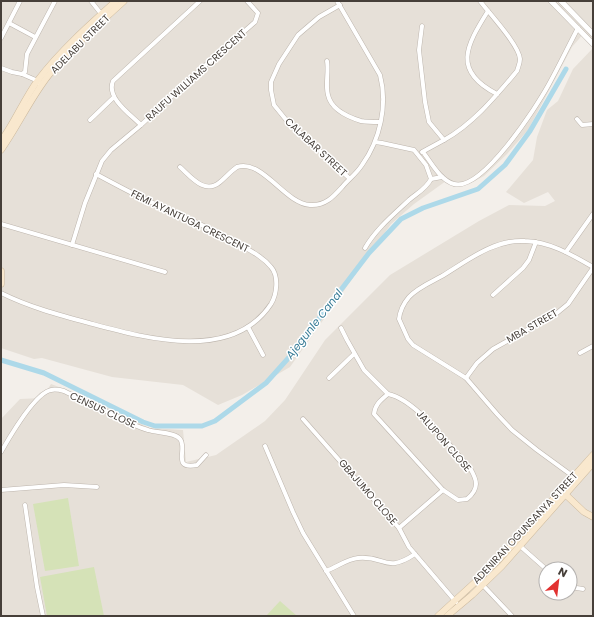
<svg xmlns="http://www.w3.org/2000/svg" width="594" height="617" viewBox="0 0 594 617" font-family="Poppins,sans-serif">
<rect width="100%" height="100%" fill="#f3efea"/>
<!-- residential -->
<g fill="#e6e0d8" fill-rule="evenodd">
<path d="M1 1H593V41L585 32 572 47 528 130 507 154 484 176 471 183 446 181 414 204 391 224 290 367 242 395 218 405 183 385 112 377 42 358 34 359 1 348Z"/>
<path d="M593 48V616H1V419L20 399 42 398 51 384 80 395 150 428 183 430 186 462 216 455 265 421 285 400 325 340 390 275 479 221 509 205 545 206 555 201 548 192 524 203 506 192 533 160 537 137 547 110 558 101 573 69ZM546 569H570V593H546Z"/>
</g>
<!-- grass -->
<g fill="#d5e2b7">
<path d="M68 498 79 566 45 571 33 504Z"/>
<path d="M94 567 104 616H47L40 577Z"/>
<path d="M280 601 297 616H266Z"/>
</g>
<g fill="none" stroke-linecap="round" stroke-linejoin="round">
<!-- canal -->
<path stroke="#add9e9" stroke-width="5" d="M1 360 44 373 143 422 155 426H202L215 421 266 383 292 354 369 253 401 219 423 208 478 189 505 165 530 131 566 69"/>
<!-- minor casing -->
<g stroke="#bdb5ad" stroke-width="5">
<g id="minor">
<path d="M91 1 102 15"/>
<path d="M200 1 113 81C106 98 130 114 141 125L200 70 255 22 258 13 247 1"/>
<path d="M340 5 319 17 298 35 279 64 271 82V90L274 105 287 121 349 178"/>
<path d="M488 11C466 46 452 71 497 94"/>
<path d="M9 23 35 37"/>
<path d="M422 26 419 50 425 102 429 122 444 140C473 124 495 97 517 71 518 67 520 64 520 59 519 45 489 13 480 1"/>
<path d="M1 38 20 1"/>
<path d="M327 61C329 72 325 84 328 95 331 109 348 117 361 121 367 122 374 122 380 122"/>
<path d="M1 68 12 72 22 74"/>
<path d="M39 83 38 81 22 74 25 72 27 54 55 1"/>
<path d="M577 119 582 125 593 124"/>
<path d="M90 120 114 97"/>
<path d="M422 152 444 140"/>
<path d="M423 152C431 162 440 180 454 184 482 192 537 106 549 84 559 66 568 47 578 28"/>
<path d="M180 167C191 177 205 195 220 182 226 177 231 171 237 167 263 159 284 203 310 205 326 206 334 196 343 186 349 179 357 173 362 165 380 140 388 105 380 75L337 1"/>
<path d="M431 179 442 177"/>
<path d="M1 224 165 272"/>
<path d="M72 245 85 203 102 161 111 150 141 125"/>
<path d="M365 248C376 229 393 215 409 200 417 193 426 189 431 179L426 165 414 150 382 143 375 142"/>
<path d="M566 252 593 214"/>
<path d="M1 293C29 307 59 315 89 323 145 338 232 363 271 304 277 294 279 276 271 267 262 256 249 250 237 243 204 224 169 211 136 195 122 188 109 181 96 174"/>
<path d="M493 295 523 268 529 260 536 242"/>
<path d="M248 327 263 355"/>
<path d="M341 328 347 340 364 370 388 394"/>
<path d="M580 353 593 346"/>
<path d="M329 378 354 354"/>
<path d="M466 378 477 363 493 349 557 313 568 304 593 268"/>
<path d="M388 394C417 400 449 446 470 468 477 480 480 488 467 499L458 500 443 490 374 414C375 404 381 400 388 394Z"/>
<path d="M303 419 399 528 409 547 456 602"/>
<path d="M265 446 293 512 303 533 354 616"/>
<path d="M1 452C9 438 35 393 51 390 55 389 60 390 64 391 78 398 92 404 106 411 119 417 133 426 148 430 156 433 175 432 180 439 188 449 171 470 197 465L206 455"/>
<path d="M574 477 537 450 512 430 497 414 466 378 413 345 408 339 399 319C400 311 403 304 409 297 417 288 431 282 442 276 467 261 494 239 525 241 551 242 572 255 593 267"/>
<path d="M1 490 64 485 97 487"/>
<path d="M25 505 37 587 43 616"/>
<path d="M399 528 443 490"/>
<path d="M520 546 546 569"/>
<path d="M326 571C337 567 347 559 358 558 385 555 385 574 415 554"/>
<path d="M478 580 512 616"/>
<path d="M570 587 583 589"/>
</g>
</g>
<!-- tertiary casing -->
<g stroke="#bdb5ad" stroke-width="6">
<g id="tertiary">
<path d="M551 1 593 44"/>
<path d="M561 1 593 34"/>
</g>
</g>
<!-- secondary casing -->
<g stroke="#cdba9e" stroke-width="7">
<g id="secondary">
<path d="M1 141C15 122 24 99 38 80 60 51 89 25 116 1"/>
<path d="M1 150C18 126 30 99 48 76 70 48 98 25 124 1"/>
<path d="M1 271V284"/>
<path d="M565 494 584 512 593 517"/>
<path d="M438 616 483 575 505 553 593 455"/>
<path d="M447 616 472 595 502 566 593 463"/>
</g>
</g>
<!-- minor -->
<use href="#minor" stroke="#fff" stroke-width="4"/>
<!-- tertiary -->
<use href="#tertiary" stroke="#fff" stroke-width="5"/>
<!-- secondary -->
<use href="#secondary" stroke="#f9e8ce" stroke-width="6"/>
</g>
<g text-anchor="middle" dominant-baseline="central" stroke-width="3" stroke-linejoin="round" paint-order="stroke">
<!-- street labels -->
<g font-size="10" fill="#463f39" stroke="#fff">
<text transform="translate(80 44) rotate(-45)">ADELABU STREET</text>
<text transform="translate(196 75) rotate(-42)">RAUFU WILLIAMS CRESCENT</text>
<text transform="translate(316 147) rotate(43)">CALABAR STREET</text>
<text transform="translate(190 221) rotate(26)">FEMI AYANTUGA CRESCENT</text>
<text transform="translate(532 326) rotate(-30)">MBA STREET</text>
<text transform="translate(103 410) rotate(25)">CENSUS CLOSE</text>
<text transform="translate(444 441) rotate(49)">JALUPON CLOSE</text>
<text transform="translate(368 492) rotate(49)">GBAJUMO CLOSE</text>
<text transform="translate(525 528) rotate(-47)">ADENIRAN OGUNSANYA STREET</text>
</g>
<!-- water labels -->
<g font-size="11" font-style="italic" fill="#397d97" stroke="#fff">
<text transform="translate(314 324) rotate(-52)">Ajegunle Canal</text>
</g>
</g>
<!-- border -->
<rect width="594" height="617" fill="none" stroke="#463f39" stroke-width="4"/>
<!-- north arrow -->
<g transform="translate(558 581) rotate(28)"><circle r="19" fill="#ffffff" stroke="#b5b2b0"/>
<path d="M0-3L7 15L0 10L-7 15Z" fill="#e23231"/>
<text y="-6" font-size="11" font-weight="bold" text-anchor="middle" fill="#463f39">N</text>
</g>
</svg>
